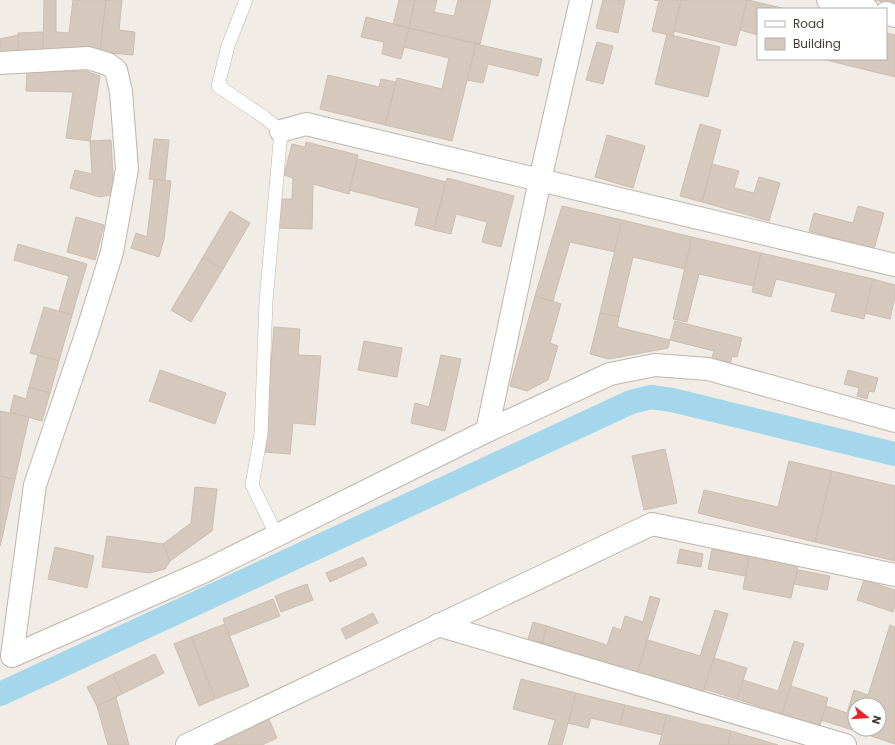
<svg xmlns="http://www.w3.org/2000/svg" width="895" height="745" viewBox="0 0 895 745" font-family="Poppins,sans-serif">
<rect width="100%" height="100%" fill="#f1ece5"/>
<g fill="none" stroke-linecap="round" stroke-linejoin="round">
<!-- canal -->
<path stroke="#a4d7eb" stroke-width="24" d="M0 694 631 402 651 397 672 400 895 454"/>
</g>
<!-- building -->
<g fill="#d5c9be" stroke="#ccbdaf">
<path d="M44 0H56V32L69 33 73 0H106L100 52H43Z"/>
<path d="M106 0H122L119 30 135 32 133 55 100 52Z"/>
<path d="M399 0H415L409 28 393 24Z"/>
<path d="M415 0H437L434 12 454 16 458 0H491L480 44 409 28Z"/>
<path d="M603 0H625L618 33 596 28Z"/>
<path d="M654 0H681L673 36 652 31 659 1Z"/>
<path d="M681 0H747L736 46 674 31Z"/>
<path d="M747 0H748L786 9H758V35L740 30Z"/>
<path d="M875 0H895V5Z"/>
<path d="M366 17 409 28 401 59 382 54 384 42 361 37Z"/>
<path d="M409 28 476 44 452 141 385 125 397 78 442 89 449 58 404 47Z"/>
<path d="M43 32V52L19 53 18 33Z"/>
<path d="M886 33 895 35V77L822 59H886Z"/>
<path d="M667 34 720 47 708 97 655 84Z"/>
<path d="M18 35 19 53 0 57V39Z"/>
<path d="M597 42 613 46 603 84 586 80Z"/>
<path d="M476 44 542 59 538 76 488 64 483 83 467 80Z"/>
<path d="M27 71H86L100 76 90 141 66 138 73 92 26 91Z"/>
<path d="M328 75 379 87 381 79 396 82 385 125 320 109Z"/>
<path d="M700 124 721 130 702 202 680 196Z"/>
<path d="M607 135 645 146 633 188 595 177Z"/>
<path d="M154 139 169 140 165 180 149 179Z"/>
<path d="M111 140 114 194 100 197 70 188 75 170 92 174 90 141Z"/>
<path d="M306 142 358 155 349 194 313 184 312 229 274 228 275 199H292L293 178 284 175 292 144 305 147Z"/>
<path d="M358 159 446 182 434 230 415 225 419 208 349 190Z"/>
<path d="M712 164 739 171 734 188 754 193 759 177 780 183 769 221 702 202Z"/>
<path d="M447 178 514 196 501 247 482 242 487 222 456 214 451 234 434 230Z"/>
<path d="M154 179 171 181 164 239 159 257 131 248 136 233 147 237Z"/>
<path d="M562 206 622 220 615 252 570 242 553 301 535 296Z"/>
<path d="M858 206 884 213 874 249 809 231 814 213 853 223Z"/>
<path d="M230 211 250 223 223 269 203 257Z"/>
<path d="M76 217 104 225 95 260 67 252Z"/>
<path d="M622 220 692 237 685 269 633 257 619 317 600 313Z"/>
<path d="M692 237 761 253 754 286 699 274 687 322 673 319Z"/>
<path d="M18 244 87 264 72 315 59 311 69 276 14 260Z"/>
<path d="M761 253 873 279 864 319 831 311 836 293 776 279 771 297 752 292Z"/>
<path d="M203 257 223 269 191 322 171 310Z"/>
<path d="M873 279 895 285V297L890 319 865 313Z"/>
<path d="M535 296 561 304 550 343 558 346 548 380 527 391 510 386Z"/>
<path d="M44 307 72 315 59 361 30 353Z"/>
<path d="M600 313 619 317 617 327 670 340 668 348 609 359 590 354Z"/>
<path d="M675 321 742 338 737 357 732 356 730 366 711 361 714 351 670 340Z"/>
<path d="M274 327 300 329 298 355 321 356 315 425 293 423 290 454 264 452Z"/>
<path d="M364 341 402 348 397 377 358 370Z"/>
<path d="M38 355 59 361 50 393 29 387Z"/>
<path d="M441 355 461 359 445 431 411 423 415 403 429 407Z"/>
<path d="M160 370 226 393 215 424 149 401Z"/>
<path d="M848 370 878 378 874 392 869 391 867 399 857 396 859 388 844 384Z"/>
<path d="M29 387 50 393 42 421 10 412 14 395 26 399Z"/>
<path d="M0 411 29 417 15 479 0 476Z"/>
<path d="M665 449 677 503 644 510 632 456Z"/>
<path d="M789 461 832 471 815 542 698 513 704 490 778 507Z"/>
<path d="M832 471 895 486V561L815 542Z"/>
<path d="M0 476 15 479 3 534 0 533Z"/>
<path d="M195 487 217 489 212 531 170 561 163 544 191 523Z"/>
<path d="M0 533 3 534 0 546Z"/>
<path d="M107 536 163 544 170 561 165 569 150 573 102 567Z"/>
<path d="M55 547 94 556 87 588 48 579Z"/>
<path d="M680 549 703 554 701 567 677 563Z"/>
<path d="M712 549 749 556 745 576 708 569Z"/>
<path d="M749 556 798 566 791 598 743 589Z"/>
<path d="M363 557 367 565 330 582 326 573Z"/>
<path d="M798 570 830 576 827 590 794 584Z"/>
<path d="M864 580 895 590V605L893 612 857 600Z"/>
<path d="M307 584 313 600 281 612 275 596Z"/>
<path d="M650 596 660 599 637 673 542 643 547 626 607 645 613 627 621 630 625 616 643 622Z"/>
<path d="M273 599 280 616 229 636 223 619Z"/>
<path d="M715 610 728 614 703 694 637 673 648 640 700 656Z"/>
<path d="M373 613 378 623 346 639 341 629Z"/>
<path d="M533 622 547 626 542 643 528 639Z"/>
<path d="M225 624 249 686 215 699 191 637Z"/>
<path d="M890 625 895 627V744L856 731 857 729H879V705H865Z"/>
<path d="M191 637 215 699 199 706 174 644Z"/>
<path d="M794 641 804 644 782 714 737 699 743 680 778 691Z"/>
<path d="M155 654 164 673 122 694 113 674Z"/>
<path d="M714 658 747 668 737 699 704 689Z"/>
<path d="M113 674 122 694 97 706 87 687Z"/>
<path d="M521 679 576 693 562 745H548L555 720 513 709Z"/>
<path d="M791 686 828 698 820 725 782 714Z"/>
<path d="M854 690 868 695 865 705H855V729H857L856 731 821 720 826 706 847 713Z"/>
<path d="M576 693 625 705 620 725 591 718 588 728 568 723Z"/>
<path d="M116 697 129 745H108L97 706Z"/>
<path d="M625 705 667 715 662 735 620 725Z"/>
<path d="M667 715 731 731 728 745H659Z"/>
<path d="M268 717 277 738 262 745H203Z"/>
<path d="M731 731 778 745H728Z"/>
</g>
<g fill="none" stroke-linecap="round" stroke-linejoin="round">
<!-- service casing -->
<g stroke="#bfb5ab" stroke-width="14">
<path id="service" d="M246 0 228 46 218 86 264 117 281 131 266 301 261 434 252 485 277 536"/>
</g>
<!-- minor casing -->
<g stroke="#bfb5ab" stroke-width="24">
<g id="minor">
<path d="M828 0 867 9"/>
<path d="M886 13 895 16"/>
<path d="M0 63 88 58 108 64 116 70 121 92 127 169 112 252 87 332 35 485 12 656 203 572 487 431 610 374 655 365 708 369 895 421"/>
<path d="M281 131 306 124 895 265"/>
<path d="M487 431 540 180 581 0"/>
<path d="M438 625 845 745"/>
</g>
</g>
<!-- tertiary casing -->
<g stroke="#bfb5ab" stroke-width="24">
<path id="tertiary" d="M187 745 652 524 895 575"/>
</g>
<!-- service -->
<use href="#service" stroke="#fff" stroke-width="13"/>
<!-- minor -->
<use href="#minor" stroke="#fff" stroke-width="22"/>
<!-- tertiary -->
<use href="#tertiary" stroke="#fff" stroke-width="22"/>
</g>
<!-- legend -->
<rect x="757" y="8" width="130" height="52" fill="#ffffff" stroke="#b4b1ae"/>
<rect x="765" y="21" width="20" height="6" fill="#ffffff" stroke="#b4b1ae"/>
<text x="793" y="28" font-size="12" fill="#433c35">Road</text>
<rect x="765" y="38" width="20" height="12" fill="#d5c9be" stroke="#b4b1ae"/>
<text x="793" y="48" font-size="12" fill="#433c35">Building</text>
<!-- north arrow -->
<g transform="translate(867 717) rotate(107)"><circle r="19" fill="#ffffff" stroke="#b4b1ae"/>
<path d="M0-3L7 15L0 10L-7 15Z" fill="#eb2622"/>
<text y="-6" font-size="11" font-weight="bold" text-anchor="middle" fill="#433c35">N</text>
</g>
</svg>
